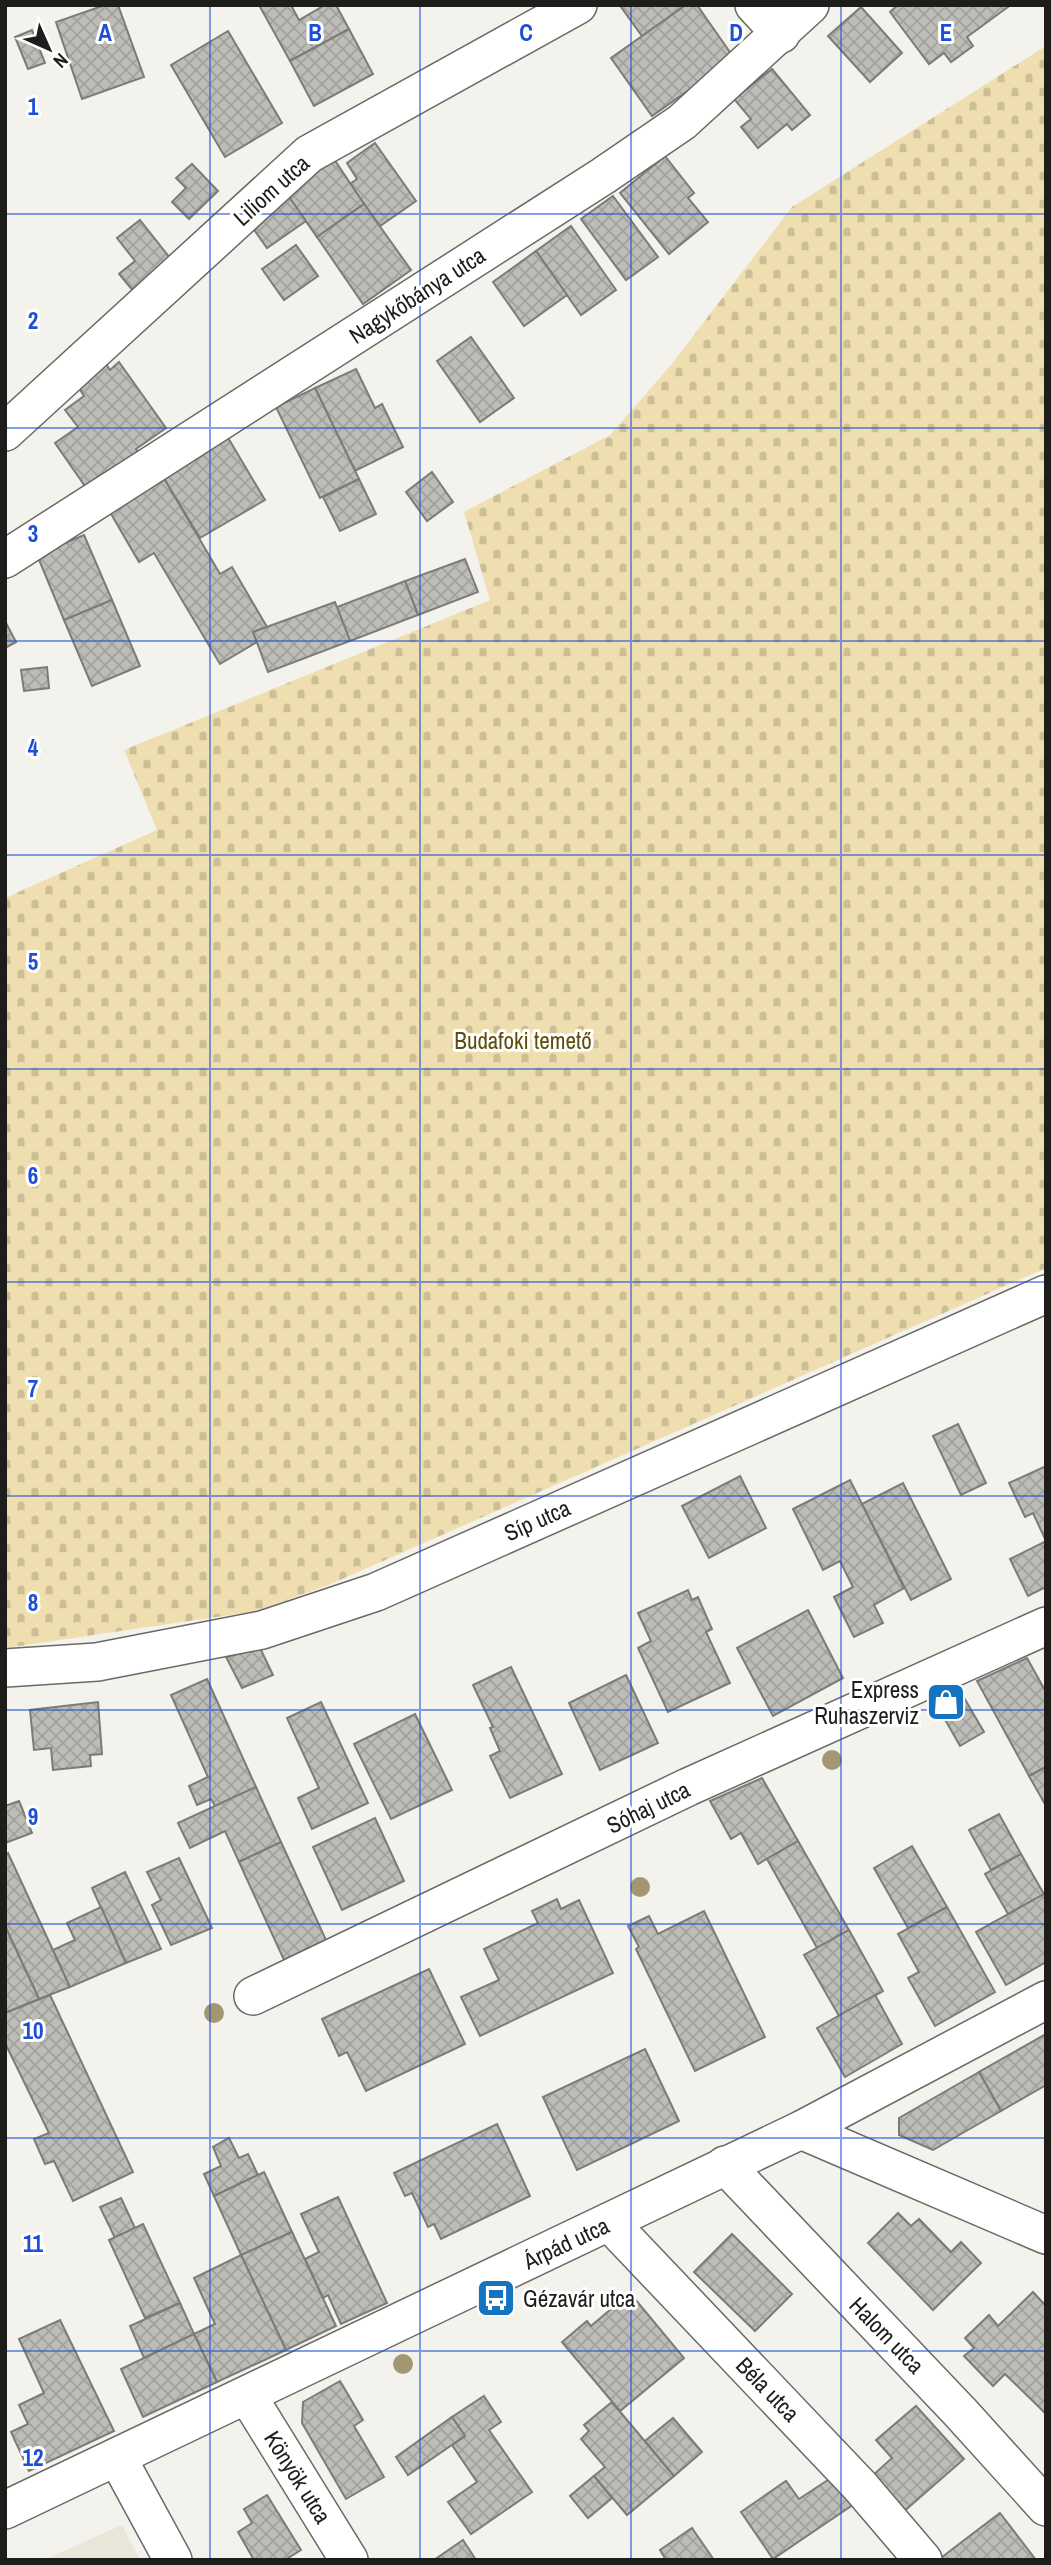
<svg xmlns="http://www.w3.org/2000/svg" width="1051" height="2565" viewBox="0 0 1051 2565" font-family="'Archivo Narrow',sans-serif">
<defs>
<pattern id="cemetery-stones" width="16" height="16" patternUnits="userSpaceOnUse" patternTransform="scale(1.75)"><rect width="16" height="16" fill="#efdeaf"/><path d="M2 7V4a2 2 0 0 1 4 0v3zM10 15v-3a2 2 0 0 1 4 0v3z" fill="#ccbe96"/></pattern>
<pattern id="building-cross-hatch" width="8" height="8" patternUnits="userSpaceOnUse" patternTransform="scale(1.75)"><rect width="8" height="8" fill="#bdbcb7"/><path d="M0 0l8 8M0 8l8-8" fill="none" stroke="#a2a19d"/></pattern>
</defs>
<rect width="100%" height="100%" fill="#f3f2ed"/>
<!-- built -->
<path fill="#e9e5d9" d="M122 2525 140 2560H44Z"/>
<!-- cemetery -->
<path fill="url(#cemetery-stones)" d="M1046 46V1268L331 1584 257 1611 5 1648V898L157 830 124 750 490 600 464 512 610 435 671 365 792 207Z"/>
<!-- building -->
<g fill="url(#building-cross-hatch)" stroke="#7c7b77" stroke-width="2">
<path d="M105 5H118L144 77 82 99 56 22Z"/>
<path d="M259 5H291L299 20 325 5H336L349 29 290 61Z"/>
<path d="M624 5H686L642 36 621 7Z"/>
<path d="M686 5H697L734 58 652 116 611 58Z"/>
<path d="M898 5H1006L1008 7 967 37 973 46 951 62 944 53 929 64 890 12Z"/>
<path d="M861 7 902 53 870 82 828 36Z"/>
<path d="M349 29 373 74 314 106 290 61Z"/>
<path d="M32 30 45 63 28 69 15 37Z"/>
<path d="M228 31 282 123 225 157 171 65Z"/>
<path d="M772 69 810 115 792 130 787 124 758 148 741 127 751 119 734 99Z"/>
<path d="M375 143 416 201 380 226 350 184 357 179 347 163Z"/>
<path d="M332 156 364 204 317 237 284 190Z"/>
<path d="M665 156 694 193 688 198 708 222 669 254 620 193Z"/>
<path d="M192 164 218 191 189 219 172 202 186 188 176 178Z"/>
<path d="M613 196 658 257 626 280 581 219Z"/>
<path d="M289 197 306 221 267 248 250 224Z"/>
<path d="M364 204 411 270 363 304 317 237Z"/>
<path d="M140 220 170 258 134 292 119 274 135 261 117 238Z"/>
<path d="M571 226 616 290 581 315 536 251Z"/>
<path d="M296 245 318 276 284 300 262 269Z"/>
<path d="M536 251 567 295 524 326 493 282Z"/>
<path d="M471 337 514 398 480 422 437 361Z"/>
<path d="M119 362 166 428 136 449 138 452 87 489 55 443 78 427 65 410 84 396 77 385 106 364 110 370Z"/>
<path d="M356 369 375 408 382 404 403 447 355 471 315 388Z"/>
<path d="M315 388 359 479 320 498 276 407Z"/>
<path d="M227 436 265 500 200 538 162 475Z"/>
<path d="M432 472 453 502 427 521 406 492Z"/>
<path d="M162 475 220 574 232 567 267 627 253 632 257 642 220 664 154 553 139 562 107 507Z"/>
<path d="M359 479 376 514 340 531 323 497Z"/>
<path d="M84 535 112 600 64 620 37 555Z"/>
<path d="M465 559 478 592 418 615 405 581Z"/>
<path d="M405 581 418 615 350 641 337 607Z"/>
<path d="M112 600 140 666 92 686 64 620Z"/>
<path d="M335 602 350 641 268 672 253 632Z"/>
<path d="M5 621 16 642 5 648Z"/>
<path d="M47 667 49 688 24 691 21 670Z"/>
<path d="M958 1424 986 1483 961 1495 933 1436Z"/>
<path d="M1046 1466V1541L1033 1513 1025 1517 1009 1483Z"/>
<path d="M740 1476 766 1528 709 1558 682 1506Z"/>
<path d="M850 1480 904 1588 874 1605 883 1623 854 1637 834 1597 853 1587 840 1561 823 1570 793 1509Z"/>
<path d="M903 1483 951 1579 911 1600 862 1504Z"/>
<path d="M1046 1541V1587L1028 1596 1010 1559Z"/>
<path d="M688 1590 692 1600 698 1597 712 1629 706 1632 730 1683 668 1712 638 1648 651 1641 638 1613Z"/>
<path d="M808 1610 843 1678 773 1716 737 1648Z"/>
<path d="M260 1648 273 1675 242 1688 226 1657Z"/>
<path d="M1027 1658 1046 1692V1767L1029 1776 977 1681Z"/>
<path d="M511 1667 562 1774 510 1798 490 1756 500 1751 490 1728 493 1727 473 1685Z"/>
<path d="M626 1675 658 1743 600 1770 569 1703Z"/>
<path d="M207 1679 256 1787 215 1806 211 1799 197 1805 189 1786 208 1777 171 1695Z"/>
<path d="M959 1689 984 1732 960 1746 934 1700Z"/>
<path d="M98 1702 102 1754 90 1755 91 1766 53 1770 51 1748 34 1750 30 1710Z"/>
<path d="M321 1702 368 1803 312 1829 298 1798 319 1788 287 1718Z"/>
<path d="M415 1714 452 1790 391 1819 354 1744Z"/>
<path d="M1046 1767V1806L1029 1776Z"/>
<path d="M762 1778 798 1841 758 1864 741 1833 731 1839 710 1801Z"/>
<path d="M256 1787 281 1842 239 1862 225 1831 190 1848 178 1823Z"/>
<path d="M19 1801 32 1833 5 1843V1806Z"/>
<path d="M999 1814 1021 1854 991 1870 969 1830Z"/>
<path d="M375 1818 404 1881 342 1910 313 1847Z"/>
<path d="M798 1841 849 1930 817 1948 767 1859Z"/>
<path d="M281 1842 326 1940 284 1960 239 1862Z"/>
<path d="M912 1846 947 1907 908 1928 874 1868Z"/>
<path d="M8 1853 70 1987 39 1999 5 1926V1855Z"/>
<path d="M1021 1854 1044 1894 1008 1914 985 1874Z"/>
<path d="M179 1858 212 1928 171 1945 152 1905 161 1900 147 1872Z"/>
<path d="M125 1872 161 1949 126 1963 92 1888Z"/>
<path d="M1044 1894 1046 1897V1962L1006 1985 976 1932Z"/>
<path d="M557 1899 561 1909 579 1900 613 1973 480 2036 461 1997 499 1980 484 1949 538 1923 532 1911Z"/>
<path d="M101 1907 126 1963 70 1987 53 1950 75 1940 67 1923Z"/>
<path d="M947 1907 995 1992 935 2026 908 1978 919 1972 898 1934Z"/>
<path d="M704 1911 765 2037 695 2071 636 1949 639 1947 628 1926 649 1916 658 1934Z"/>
<path d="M5 1926 39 1999 5 2013Z"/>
<path d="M849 1930 883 1991 839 2016 804 1955Z"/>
<path d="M429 1969 465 2044 366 2091 347 2052 339 2056 322 2019Z"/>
<path d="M50 1995 133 2172 73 2201 54 2161 45 2164 34 2139 49 2133 5 2043V2013Z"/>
<path d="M875 1995 902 2044 845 2077 817 2028Z"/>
<path d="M1046 2034V2085L1001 2111 979 2072Z"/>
<path d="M645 2049 679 2121 577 2170 543 2097Z"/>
<path d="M979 2072 1001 2111 933 2150 899 2135V2118Z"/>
<path d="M497 2124 530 2196 441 2239 434 2224 428 2227 412 2193 405 2196 394 2173Z"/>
<path d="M229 2138 239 2158 248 2154 258 2175 214 2196 204 2174 221 2166 213 2147Z"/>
<path d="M264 2172 292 2232 241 2255 214 2196Z"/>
<path d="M338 2197 387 2303 341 2324 328 2295 323 2298 305 2259 319 2252 301 2214Z"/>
<path d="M121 2198 135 2228 115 2238 100 2207Z"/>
<path d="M898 2213 911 2226 919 2219 951 2252 961 2242 981 2263 933 2310 868 2243Z"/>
<path d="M143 2224 180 2303 145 2318 109 2240Z"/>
<path d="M292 2232 336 2326 286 2350 241 2255Z"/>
<path d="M732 2234 792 2294 755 2331 694 2272Z"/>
<path d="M241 2255 286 2350 217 2382 194 2334 215 2324 194 2278Z"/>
<path d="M1033 2292 1046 2306V2410L1044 2412 1005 2374 993 2386 964 2356 974 2348 965 2338 989 2315 998 2326Z"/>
<path d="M630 2293 684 2358 620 2411 562 2342 587 2321 591 2326Z"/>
<path d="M180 2303 194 2334 144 2358 130 2326Z"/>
<path d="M60 2320 114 2431 29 2471 11 2432 28 2424 19 2405 44 2393 19 2339Z"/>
<path d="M194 2334 217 2382 143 2417 121 2369Z"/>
<path d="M340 2381 363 2420 354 2426 384 2477 346 2499 302 2423 303 2402Z"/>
<path d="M484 2396 501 2422 489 2430 532 2492 471 2534 448 2502 477 2482 452 2445 465 2436 452 2417Z"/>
<path d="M612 2402 674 2476 627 2515 594 2476 605 2467 581 2439 589 2431 584 2425Z"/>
<path d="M916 2406 964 2459 902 2513 871 2477 892 2458 876 2440Z"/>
<path d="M452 2417 465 2436 408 2475 396 2457Z"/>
<path d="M673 2418 702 2452 674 2476 645 2441Z"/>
<path d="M594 2476 612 2498 588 2518 570 2496Z"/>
<path d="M834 2476 857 2502 773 2559 741 2512 786 2481 799 2499Z"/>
<path d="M267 2495 301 2550 285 2560H254L238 2532 252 2523 244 2509Z"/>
<path d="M1000 2513 1036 2560H943L942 2557Z"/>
<path d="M692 2528 714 2560H666L660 2550Z"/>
<path d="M463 2540 476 2560H434Z"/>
</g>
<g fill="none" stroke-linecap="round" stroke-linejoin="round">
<!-- street casing -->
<g stroke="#6b6966" stroke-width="40">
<g id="street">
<path d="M754 5 781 34"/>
<path d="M5 432 309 154 578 5"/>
<path d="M5 559 603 176 682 122 810 5"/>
<path d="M5 1668 97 1662 262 1630 376 1592 1046 1294"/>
<path d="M253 1996 688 1787 1046 1626"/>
<path d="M801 2130 1046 2235"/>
<path d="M725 2165 960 2412 1046 2507"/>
<path d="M609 2222 860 2486 923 2560"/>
<path d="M247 2395 349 2560"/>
<path d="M117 2457 173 2560"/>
<path d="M5 2510 801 2130 1046 2000"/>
</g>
</g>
<!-- street -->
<use href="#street" stroke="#fff" stroke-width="37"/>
</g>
<!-- trees -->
<g fill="#a39771">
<circle cx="832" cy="1760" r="10"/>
<circle cx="640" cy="1887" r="10"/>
<circle cx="214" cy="2013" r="10"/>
<circle cx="403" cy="2364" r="10"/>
</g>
<!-- grid -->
<path fill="none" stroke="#1d4ed8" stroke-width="2" stroke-opacity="0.55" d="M210 5V2560M420 5V2560M631 5V2560M841 5V2560M5 214H1046M5 428H1046M5 641H1046M5 855H1046M5 1069H1046M5 1282H1046M5 1496H1046M5 1710H1046M5 1924H1046M5 2138H1046M5 2351H1046"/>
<!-- icons -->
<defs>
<g id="shop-square" transform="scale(2.0125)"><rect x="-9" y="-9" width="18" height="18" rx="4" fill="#1574c1" stroke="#fff"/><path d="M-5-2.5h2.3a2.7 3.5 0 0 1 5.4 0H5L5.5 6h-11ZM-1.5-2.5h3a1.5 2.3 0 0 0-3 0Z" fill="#fff"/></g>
<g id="bus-square" transform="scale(2.0125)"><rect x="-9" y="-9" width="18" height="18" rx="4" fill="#1574c1" stroke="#fff"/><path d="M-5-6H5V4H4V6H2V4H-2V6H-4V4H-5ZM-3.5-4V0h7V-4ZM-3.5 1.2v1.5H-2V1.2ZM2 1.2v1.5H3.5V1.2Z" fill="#fff"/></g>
</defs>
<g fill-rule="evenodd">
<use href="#shop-square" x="946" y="1702"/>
<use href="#bus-square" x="496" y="2298"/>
</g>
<g text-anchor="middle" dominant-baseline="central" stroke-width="6" stroke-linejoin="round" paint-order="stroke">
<!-- street labels -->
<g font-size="23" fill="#1d1d1b" stroke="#fff">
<text transform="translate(271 190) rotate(-42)">Liliom utca</text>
<text transform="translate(417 295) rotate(-33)">Nagykőbánya utca</text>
<text transform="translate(537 1520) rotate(-24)">Síp utca</text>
<text transform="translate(648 1807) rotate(-26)">Sóhaj utca</text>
<text transform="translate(566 2243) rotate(-25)">Árpád utca</text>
<text transform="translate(887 2335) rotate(46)">Halom utca</text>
<text transform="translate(768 2389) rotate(46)">Béla utca</text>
<text transform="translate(298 2477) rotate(58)">Könyök utca</text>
</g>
<!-- park labels -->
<g font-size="23" fill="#614d0b" stroke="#fff">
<text x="523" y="1040">Budafoki temető</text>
</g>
<!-- poi labels -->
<g font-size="23" fill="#1d1d1b" stroke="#fff" text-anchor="end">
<text x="919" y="1689">Express<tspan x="919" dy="26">Ruhaszerviz</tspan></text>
<text x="523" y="2298" text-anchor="start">Gézavár utca</text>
</g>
</g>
<g font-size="23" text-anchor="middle" font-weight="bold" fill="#1d4ed8" stroke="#fff" stroke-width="6" stroke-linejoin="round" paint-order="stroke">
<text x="105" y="41">A</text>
<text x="315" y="41">B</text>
<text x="526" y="41">C</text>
<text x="736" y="41">D</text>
<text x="946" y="41">E</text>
<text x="33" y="115">1</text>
<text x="33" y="329">2</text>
<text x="33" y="542">3</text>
<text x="33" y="756">4</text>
<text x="33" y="970">5</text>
<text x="33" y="1184">6</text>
<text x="33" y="1397">7</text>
<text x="33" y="1611">8</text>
<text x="33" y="1825">9</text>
<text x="33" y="2039">10</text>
<text x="33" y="2252">11</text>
<text x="33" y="2466">12</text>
</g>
<!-- border -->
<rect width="1051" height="2565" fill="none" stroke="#1d1d1b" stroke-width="14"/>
<!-- north arrow -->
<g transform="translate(49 49) rotate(135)" stroke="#ffffff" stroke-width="5" paint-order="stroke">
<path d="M0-5L12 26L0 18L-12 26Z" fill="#1d1d1b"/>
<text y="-10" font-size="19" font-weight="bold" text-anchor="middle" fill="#1d1d1b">N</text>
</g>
</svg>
